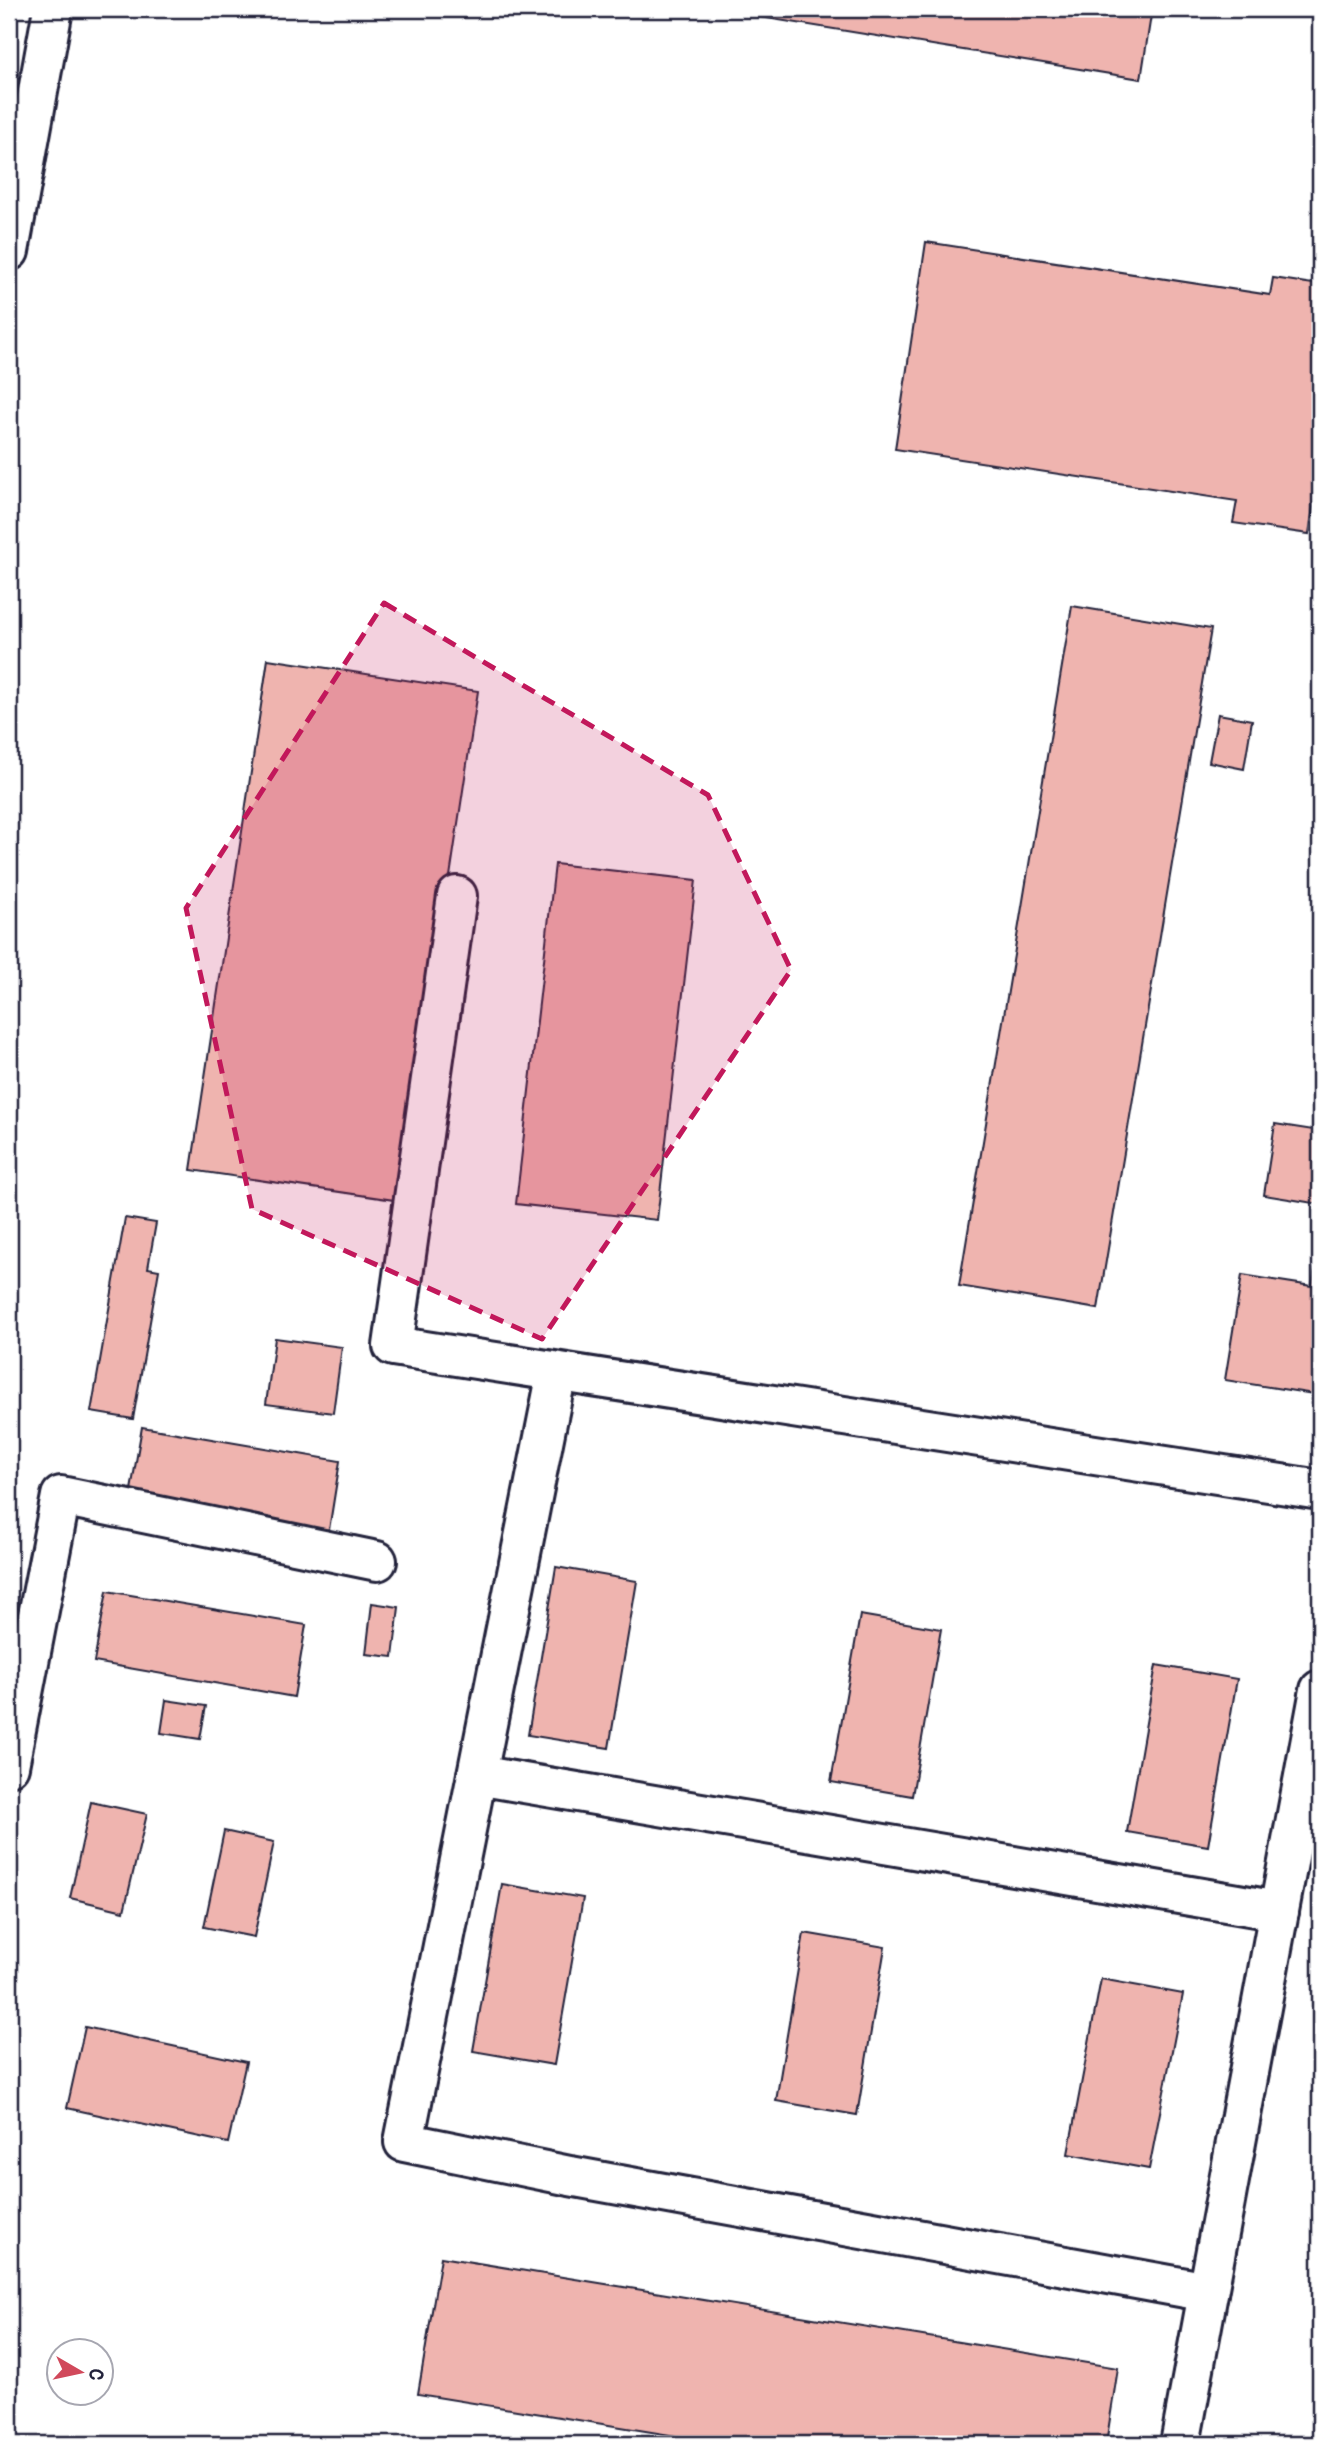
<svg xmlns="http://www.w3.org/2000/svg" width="1329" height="2453" viewBox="0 0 1329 2453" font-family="Pangolin,sans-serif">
<rect width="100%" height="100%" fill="#fff"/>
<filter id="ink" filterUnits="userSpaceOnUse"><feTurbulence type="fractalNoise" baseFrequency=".0143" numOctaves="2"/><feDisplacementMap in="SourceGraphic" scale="14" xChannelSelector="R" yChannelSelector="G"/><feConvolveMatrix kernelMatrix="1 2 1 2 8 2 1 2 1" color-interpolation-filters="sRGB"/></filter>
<g filter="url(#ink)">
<!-- building -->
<g fill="#efb4af" stroke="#22223b" stroke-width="2">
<path d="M762 9H1152L1141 79 760 17Z"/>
<path d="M926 242 1270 295 1273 278 1320 285V461L1309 534 1233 523 1237 501 895 449Z"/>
<path d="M1072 606 1211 629 1098 1309 959 1286Z"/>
<path d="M268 659 478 691 401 1201 191 1170Z"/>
<path d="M1218 714 1252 720 1244 769 1209 762Z"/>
<path d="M555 864 696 880 657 1220 516 1204Z"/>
<path d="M1275 1124 1320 1131V1204L1264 1195Z"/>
<path d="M125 1218 156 1223 148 1268 159 1270 133 1419 91 1412Z"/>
<path d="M1320 1235V1395L1225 1380 1242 1275 1312 1286Z"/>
<path d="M275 1338 342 1347 333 1413 266 1404Z"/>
<path d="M142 1427 340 1461 329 1530 130 1496Z"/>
<path d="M556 1567 637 1581 609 1748 528 1735Z"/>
<path d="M107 1591 306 1625 294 1697 94 1662Z"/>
<path d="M372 1603 399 1607 393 1657 366 1654Z"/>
<path d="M860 1615 941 1629 912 1796 831 1782Z"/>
<path d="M1156 1665 1237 1679 1208 1846 1127 1832Z"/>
<path d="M166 1700 206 1706 200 1739 161 1733Z"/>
<path d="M91 1802 147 1814 124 1911 70 1898Z"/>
<path d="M224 1831 274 1842 254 1937 204 1927Z"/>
<path d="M502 1884 583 1898 554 2065 473 2051Z"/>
<path d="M804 1933 885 1947 857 2115 776 2101Z"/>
<path d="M1101 1979 1183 1994 1149 2169 1068 2154Z"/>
<path d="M85 2027 246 2062 228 2143 67 2108Z"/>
<path d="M441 2257 1118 2368 1106 2444H725L418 2394Z"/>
</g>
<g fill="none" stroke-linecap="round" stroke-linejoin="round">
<!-- minor casing -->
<g stroke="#22223b" stroke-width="44">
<g id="minor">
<path d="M9 251 53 9"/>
<path d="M457 896 393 1346 1320 1490"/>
<path d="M557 1372 404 2142 570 2176 1208 2292"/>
<path d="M9 1766 61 1496 377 1561"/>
<path d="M477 1775 1279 1911"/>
<path d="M1180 2444 1320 1690"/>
</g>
</g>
<!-- minor -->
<use href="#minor" stroke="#fff" stroke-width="38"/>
</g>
</g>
<!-- marked area -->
<path fill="#c2185b" fill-opacity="0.2" stroke="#c2185b" stroke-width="5" stroke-dasharray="14 9" stroke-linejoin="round" d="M384 603 708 795 791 970 542 1339 252 1209 186 908Z"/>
<!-- margin -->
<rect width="1329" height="2453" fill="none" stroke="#fff" stroke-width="35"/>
<rect x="18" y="18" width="1294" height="2418" fill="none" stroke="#22223b" stroke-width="2.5" filter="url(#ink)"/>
<!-- north arrow -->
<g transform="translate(80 2372) rotate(99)"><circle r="33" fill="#ffffff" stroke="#a7a7b1" stroke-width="2"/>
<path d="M0-5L12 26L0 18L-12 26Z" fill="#d1495b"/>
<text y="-10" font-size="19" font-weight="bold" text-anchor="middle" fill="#22223b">С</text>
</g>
</svg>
